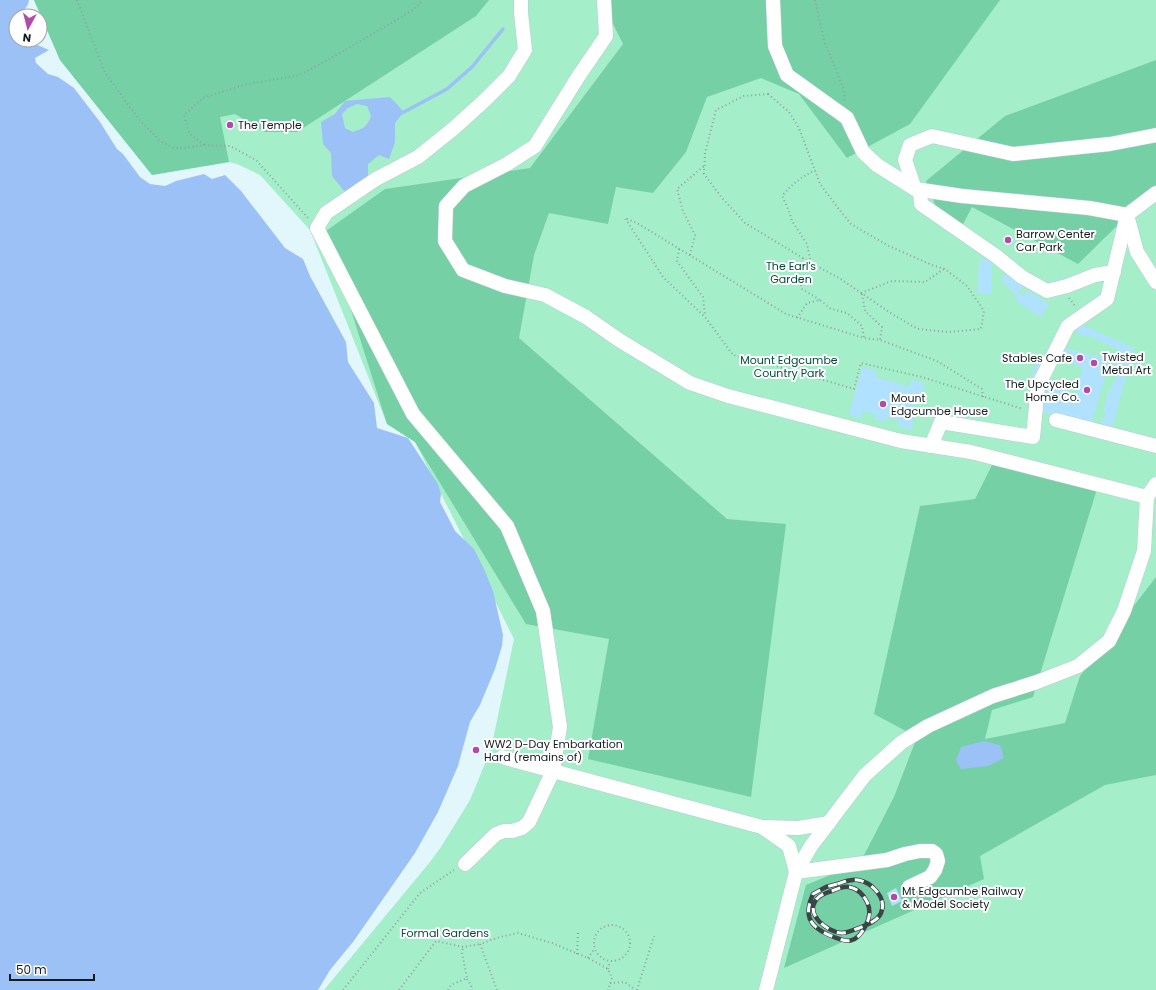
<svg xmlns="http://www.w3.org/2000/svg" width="1156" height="990" viewBox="0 0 1156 990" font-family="Poppins,sans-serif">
<rect width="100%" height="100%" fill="#e1f7fb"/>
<!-- green -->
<path fill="#a4eec9" d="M34 0H1156V990H324L430 862 441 847 470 800 491 749 514 639 415 442 387 424 310 230 260 175 237 164 229 162 152 175 60 60Z"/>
<!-- forest -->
<g fill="#75d0a5">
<path d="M34 0H489L476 16 297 132H265L235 114 220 117 229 162 152 175 60 60Z"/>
<path d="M601 0H1000L910 124 847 158 799 94 761 78 707 97 686 152 653 193 616 187 608 224 549 213 534 255 519 338 727 519 786 524 751 797 588 759 609 639 526 624 415 442 387 424 326 231 385 189 530 168 623 44Z"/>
<path d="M1156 60V200L1127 216 1078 264 972 207 962 226 941 221 926 181 1005 116Z"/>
<path d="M992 465 1097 489 1033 697 992 710 985 739 1065 723 1080 676 1156 577V775L1105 785 980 856 984 879 784 968 806 885 860 863 894 797 917 737 874 714 920 506 975 499Z"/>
</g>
<!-- water -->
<g fill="#9cc1f6" fill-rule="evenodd">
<path d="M0 0H29C27 14 11 15 10 22 10 25 12 29 12 32L16 35V40H26L49 50 35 58 36 63 48 74 58 77 74 88 100 122 117 149 123 154 140 177 150 184 165 186 176 181 204 174 212 179 225 175 241 191 285 248 303 259 310 276 346 342 348 362 374 403 377 428 408 438 438 484 441 494 440 502 452 525 455 531 474 549 484 569 493 591 503 635 502 646 495 669 480 705 470 722 458 766 438 812 415 853 353 942 330 970 318 990H0Z"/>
<path d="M390 97 404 112 395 123V142L389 159 379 155 368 164V179L345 192 332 176 331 153 323 144 321 122 335 114 345 101ZM357 104 367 106 371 116C367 127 364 128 353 132L345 128 342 114 348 108Z"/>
<path d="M984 741 1000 745 1004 758 988 766 961 769 956 760 961 747Z"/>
</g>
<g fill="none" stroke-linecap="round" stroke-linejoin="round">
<!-- stream -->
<path stroke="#9cc1f6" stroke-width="3.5" d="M404 112 447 89 472 67 503 29"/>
</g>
<!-- building -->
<g fill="#b0e2ff">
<circle cx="230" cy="125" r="4.5"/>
<path d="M979 260H992L991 293H978Z"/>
<path d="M1010 271 1025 286 1018 293 1024 296 1027 290 1049 304 1041 317 1017 302 1018 300 1014 297 1015 295 1001 279Z"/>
<path d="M1080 324 1134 348 1112 428 1100 424 1102 418 1105 419 1106 413 1103 412 1109 389H1111L1114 380 1116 381 1118 370 1114 368 1120 350 1087 335 1086 337 1076 332Z"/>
<path d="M1061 347 1110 360 1091 425 1042 412 1049 386 1076 394 1083 367 1058 360Z"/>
<path d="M1038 357 1047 359 1040 381 1031 378Z"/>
<path d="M862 367 877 371 876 377 909 387 911 380 925 383 921 397 917 396 910 419 914 420 911 430 898 426 899 421 886 417 885 422 874 419 876 415 863 411 861 418 849 415Z"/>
<path d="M896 888 902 901 892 906 887 893Z"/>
</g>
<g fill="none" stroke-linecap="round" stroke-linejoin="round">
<!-- minor casing -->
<g stroke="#b8cdd1" stroke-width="15">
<g id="minor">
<path d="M604 0 606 36 578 77 535 146 507 164 464 186 446 206 445 241 463 270 505 286 545 295 586 317 619 340 690 383 728 396 901 441 971 452 1147 497"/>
<path d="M773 0 775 46 787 75 847 118 863 152 877 165 915 189"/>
<path d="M920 190 921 204 996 256 1022 277 1047 291 1067 286 1095 275 1114 272"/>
<path d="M1156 193 1127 215 1137 252 1156 282"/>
<path d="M1056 420 1156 446"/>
<path d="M931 446 941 422 1033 437 1038 386 1068 326 1107 299 1127 215 1089 208 962 196 915 189 905 160 910 145 932 136 1013 154 1110 144 1156 135"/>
<path d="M502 757 553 771 762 827"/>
<path d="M465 864 496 834 504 831H512L522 828 529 822 553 771 560 727 543 611 507 526 413 414 317 228 326 213 376 179 418 157 453 129 485 100 509 76 525 50 521 13V0"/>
<path d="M796 872 887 860 905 854 920 851H932L936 854 938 861 935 870 930 877 909 887"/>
<path d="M796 872 789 846 762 827 798 828 829 823"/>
<path d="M766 990 796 872 811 846 865 775 902 742 928 726 993 696 1037 682 1078 666 1109 641 1124 611 1144 551 1147 497 1156 484"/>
</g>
</g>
<!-- path -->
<g stroke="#90a0a3" stroke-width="2" stroke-dasharray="1 3" stroke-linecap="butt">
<path d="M77 0 105 73 138 118 160 141 174 148H184L204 145 230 146 256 160 308 218"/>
<path d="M815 0 824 41 843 87 845 100"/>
<path d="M768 94 789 112 799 128 820 184 838 208 851 224 889 246 932 265 945 269 967 286 984 311 981 329 949 332 918 329 892 314 839 278 811 263 745 223 722 198 704 174 705 153 716 110 744 96Z"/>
<path d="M204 145 189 133 184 115 203 98 243 85 300 75 340 53 413 10 423 0"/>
<path d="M679 249 677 261 703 297 705 316"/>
<path d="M690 255 695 235 683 211 677 189 704 166"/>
<path d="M803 258 798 275 802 289 820 300"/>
<path d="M811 263 807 244 792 221 789 211 782 196C793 183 800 178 815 170"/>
<path d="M861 293 892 281 925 282 944 269"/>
<path d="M862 294 865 311 882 327 880 340"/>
<path d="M1069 298 1076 307"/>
<path d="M797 318 807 303 820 300 831 309 847 313 862 326 864 338"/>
<path d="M983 397 982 389 937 361 880 340 864 338 786 314 637 223 625 218 663 277 705 317 733 355 776 366 854 389 861 363 922 377 1023 409"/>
<circle cx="612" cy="943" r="18"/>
<path d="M577 954 578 932"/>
<path d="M588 958 595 948"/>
<path d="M608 969 610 962"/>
<path d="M467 979 471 985 472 990"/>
<path d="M610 983 625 982 635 990"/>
<path d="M343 990 420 893 454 870"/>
<path d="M399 990 436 941 463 947 480 944"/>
<path d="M448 990 451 985 467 978 462 953 463 947"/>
<path d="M497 990 480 944 500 937 518 933 552 943 588 958 608 969 612 978 608 990"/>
<path d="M637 990 654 936"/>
</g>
<!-- minor -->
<use href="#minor" stroke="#fff" stroke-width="14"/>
<!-- rail casing -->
<g stroke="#3b4547" stroke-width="4.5">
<path id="rail" d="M837 884 826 887 813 894C804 914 808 926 829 935 847 943 856 945 866 925 870 917 871 910 867 902 864 895 857 888 849 887 843 886 837 889 832 891 826 893 819 895 816 900 805 915 828 932 841 933 847 933 853 930 859 928 866 925 878 921 881 913 888 898 871 882 858 880 850 879 844 882 837 884"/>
</g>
<!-- rail -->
<use href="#rail" stroke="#fff" stroke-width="3" stroke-dasharray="9" stroke-linecap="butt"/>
</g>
<!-- markers -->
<g fill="#b14aad" stroke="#fff" stroke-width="1.5">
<circle cx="230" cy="125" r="4"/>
<circle cx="1008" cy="240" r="4"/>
<circle cx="1080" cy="358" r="4"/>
<circle cx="1094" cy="363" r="4"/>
<circle cx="1087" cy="390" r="4"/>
<circle cx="883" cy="404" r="4"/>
<circle cx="476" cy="750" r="4"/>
<circle cx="894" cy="897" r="4"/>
</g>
<g text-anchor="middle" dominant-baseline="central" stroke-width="4" stroke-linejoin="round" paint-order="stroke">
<!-- poi labels -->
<g font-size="11" fill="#141b1d" stroke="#fff" text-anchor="start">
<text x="238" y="125">The Temple</text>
<text x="1016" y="234">Barrow Center<tspan x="1016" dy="13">Car Park</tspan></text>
<text x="1102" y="357">Twisted<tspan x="1102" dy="13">Metal Art</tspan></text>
<text x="1072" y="358" text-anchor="end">Stables Cafe</text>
<text x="1079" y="384" text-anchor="end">The Upcycled<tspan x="1079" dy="13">Home Co.</tspan></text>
<text x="891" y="398">Mount<tspan x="891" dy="13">Edgcumbe House</tspan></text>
<text x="484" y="744">WW2 D-Day Embarkation<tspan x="484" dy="13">Hard (remains of)</tspan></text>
<text x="902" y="891">Mt Edgcumbe Railway<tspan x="902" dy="13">&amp; Model Society</tspan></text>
</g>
<!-- park labels -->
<g font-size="11" fill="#004e33" stroke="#fff">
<text x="791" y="266">The Earl's<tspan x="791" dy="13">Garden</tspan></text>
<text x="789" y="360">Mount Edgcumbe<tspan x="789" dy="13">Country Park</tspan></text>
<text x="445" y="933">Formal Gardens</text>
</g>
</g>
<!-- north arrow -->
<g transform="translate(28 28) rotate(187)"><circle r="19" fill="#ffffff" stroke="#a1a4a5"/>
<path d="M0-3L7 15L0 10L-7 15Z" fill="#b14aad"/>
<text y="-6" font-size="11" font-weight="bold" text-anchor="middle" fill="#141b1d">N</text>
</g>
<!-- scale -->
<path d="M10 974v6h84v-6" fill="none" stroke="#141b1d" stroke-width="2"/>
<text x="16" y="974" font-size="12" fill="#141b1d" stroke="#ffffff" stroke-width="3" paint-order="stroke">50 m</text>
</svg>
